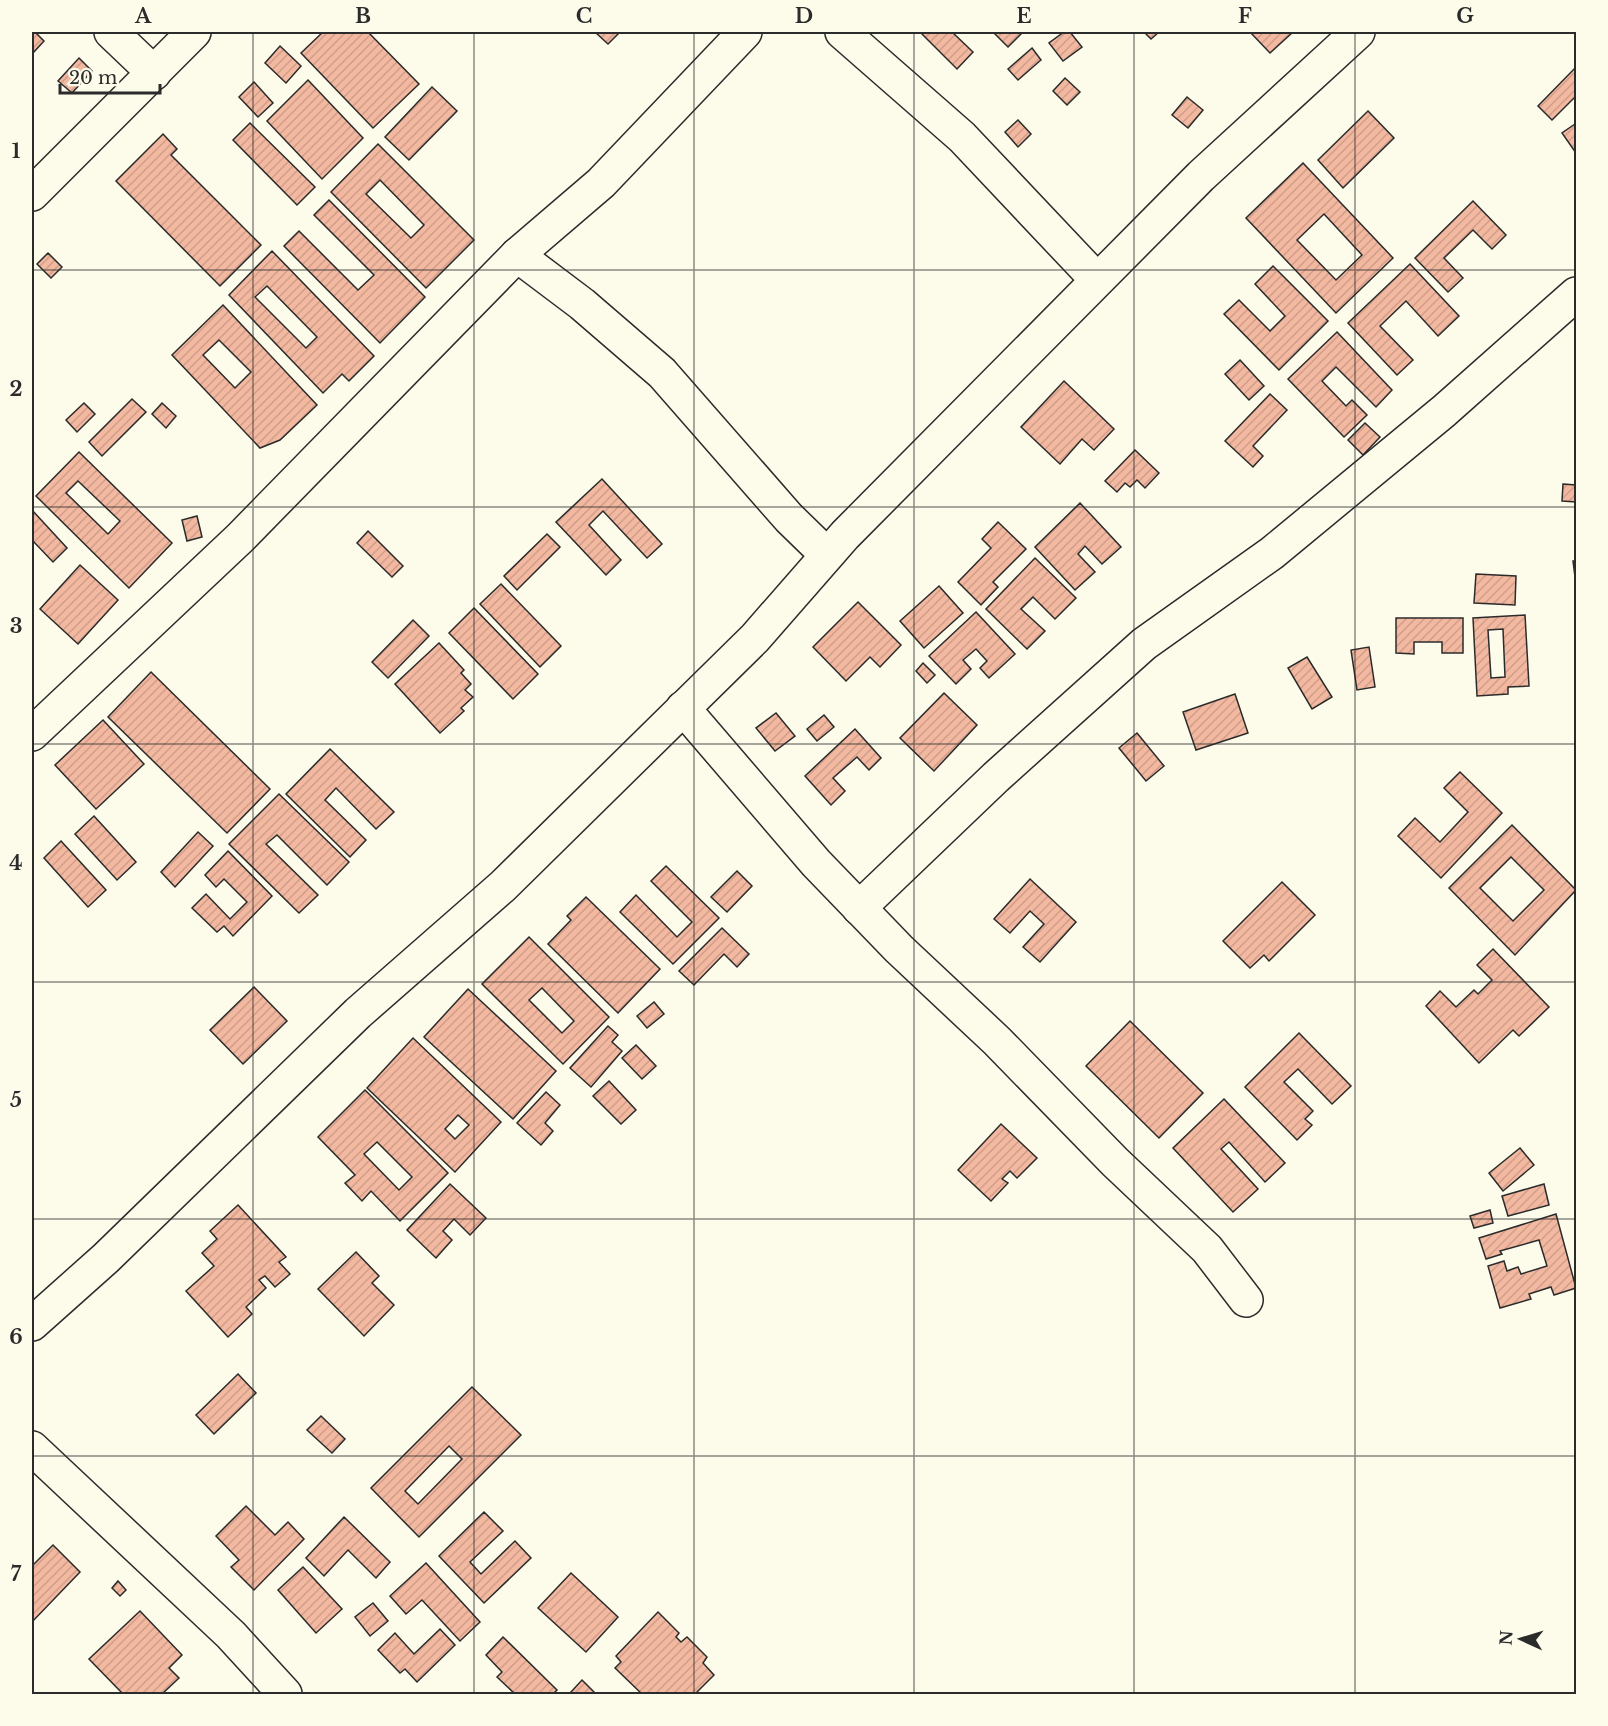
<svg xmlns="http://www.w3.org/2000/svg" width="1608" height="1726" viewBox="0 0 1608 1726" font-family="'Libre Baskerville',serif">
<defs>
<pattern id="building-hatch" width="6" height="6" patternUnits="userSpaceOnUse" patternTransform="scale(1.5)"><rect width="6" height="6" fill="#f2b8a0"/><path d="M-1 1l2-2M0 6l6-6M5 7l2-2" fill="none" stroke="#d09e8a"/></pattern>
</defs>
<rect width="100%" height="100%" fill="#fdfbea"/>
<!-- building -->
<g fill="url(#building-hatch)" stroke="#2b2b2b" stroke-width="1.5" fill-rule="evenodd">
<path d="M32 32H35L44 41 32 54Z"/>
<path d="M323 32H368L419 84 373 128 301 53Z"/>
<path d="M595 32H620L608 44Z"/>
<path d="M920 32H952L973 52 957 69Z"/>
<path d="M993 32H1020L1022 33 1008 47Z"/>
<path d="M1064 32H1070L1082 47 1063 61 1049 43Z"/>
<path d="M1144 32H1159L1151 39Z"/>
<path d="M1250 32H1293L1270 53Z"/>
<path d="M280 46 301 66 286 83 265 63Z"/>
<path d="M1032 48 1041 60 1018 80 1008 69Z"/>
<path d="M79 58 92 71 72 93 58 81Z"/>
<path d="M1576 67V96L1552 120 1538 106Z"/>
<path d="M1065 78 1080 92 1067 105 1053 91Z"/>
<path d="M308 80 363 138 322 179 267 121Z"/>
<path d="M254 82 273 103 258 117 239 97Z"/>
<path d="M432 87 457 111 409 160 385 137Z"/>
<path d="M1187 97 1203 110 1188 128 1172 115Z"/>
<path d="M1368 111 1394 138 1343 188 1318 160Z"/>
<path d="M1018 120 1031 134 1018 147 1005 132Z"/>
<path d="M250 123 315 187 297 205 233 140Z"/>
<path d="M1575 124 1576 126V153L1562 133Z"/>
<path d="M163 134 177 149 171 155 261 245 220 286 116 181Z"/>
<path d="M378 144 474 240 426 288 331 192ZM380 180 424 225 411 238 366 194Z"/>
<path d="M1303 163 1393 258 1336 313 1246 218ZM1324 214 1362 255 1336 280 1297 240Z"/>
<path d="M329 200 425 297 380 343 284 246 299 231 358 290 374 275 314 215Z"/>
<path d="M1473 201 1506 235 1492 249 1473 230 1444 258 1463 278 1448 292 1415 258Z"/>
<path d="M272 251 374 356 349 381 342 374 323 393 229 295ZM267 286 317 337 306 348 255 297Z"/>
<path d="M48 253 62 267 51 278 37 264Z"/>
<path d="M1410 264 1459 316 1438 336 1406 301 1380 326 1413 360 1397 375 1348 323Z"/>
<path d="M1273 266 1328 321 1279 370 1224 314 1239 300 1270 331 1285 316 1255 284Z"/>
<path d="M223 305 317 405 280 440 260 448 172 355ZM219 340 251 372 235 388 203 355Z"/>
<path d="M1337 332 1392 390 1376 407 1336 367 1322 381 1346 406 1352 400 1367 415 1344 437 1288 379Z"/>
<path d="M1240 360 1264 386 1249 400 1225 374Z"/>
<path d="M1064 381 1114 429 1094 450 1082 439 1060 464 1021 427Z"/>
<path d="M1270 394 1287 410 1253 446 1263 456 1253 467 1225 441Z"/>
<path d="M132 399 146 412 102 456 89 442Z"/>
<path d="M84 403 95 414 77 432 66 420Z"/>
<path d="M162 403 176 416 166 428 152 414Z"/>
<path d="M1365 423 1380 437 1363 455 1348 440Z"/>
<path d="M1135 450 1159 473 1145 488 1137 480 1130 487 1125 483 1117 492 1105 481Z"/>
<path d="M79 452 172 543 129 588 36 496ZM78 481 120 521 108 534 66 493Z"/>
<path d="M602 479 662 544 647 558 603 511 589 525 621 560 606 575 556 522Z"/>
<path d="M1563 484 1576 485V502L1562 501Z"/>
<path d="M1080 503 1121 547 1102 564 1085 546 1078 554 1095 572 1075 590 1035 547Z"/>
<path d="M32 510 67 548 53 562 32 540Z"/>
<path d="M197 516 202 537 187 541 182 520Z"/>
<path d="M998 522 1026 549 993 582 998 587 981 605 958 582 991 548 982 539Z"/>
<path d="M368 531 403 566 392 577 357 543Z"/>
<path d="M547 534 560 547 517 590 504 576Z"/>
<path d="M1035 558 1076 598 1055 619 1033 597 1021 609 1045 631 1027 649 986 609Z"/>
<path d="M1573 561H1576V585Z"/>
<path d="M80 565 118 600 78 644 40 609Z"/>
<path d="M1476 574 1516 576 1515 605 1474 603Z"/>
<path d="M501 584 561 646 540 667 480 604Z"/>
<path d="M939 586 963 613 924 648 900 621Z"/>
<path d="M858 602 901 645 880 667 870 657 846 681 813 647Z"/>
<path d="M474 608 538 674 513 699 449 633Z"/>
<path d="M976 612 1015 654 989 678 980 668 987 661 976 649 963 660 971 669 956 684 929 656Z"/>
<path d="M1525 615 1529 686 1508 687V694L1477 696 1473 618ZM1503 629 1505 677 1491 678 1488 630Z"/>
<path d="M1396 618H1463V653H1442V642H1414V654L1396 653Z"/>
<path d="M413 620 429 636 388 678 372 662Z"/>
<path d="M439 643 464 670 461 673 471 684 465 690 473 697 461 708 464 711 440 733 395 684Z"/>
<path d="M1369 647 1375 687 1357 690 1351 650Z"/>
<path d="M1307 657 1332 697 1312 709 1288 668Z"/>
<path d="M923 663 935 675 927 683 916 671Z"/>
<path d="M151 672 270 789 227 833 108 717Z"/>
<path d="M944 693 977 725 934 771 900 738Z"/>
<path d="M1235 694 1248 733 1196 750 1183 712Z"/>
<path d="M776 713 795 736 775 751 756 728Z"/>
<path d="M824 715 834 727 817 741 807 729Z"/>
<path d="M103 720 144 764 96 809 55 765Z"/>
<path d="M855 729 881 758 869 770 857 757 833 778 845 791 831 805 805 776Z"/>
<path d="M1137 733 1164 766 1146 781 1119 748Z"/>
<path d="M330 749 394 812 376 829 336 788 325 800 366 840 350 857 286 794Z"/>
<path d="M1460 772 1502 813 1441 878 1398 836 1415 818 1440 842 1468 812 1444 788Z"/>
<path d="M279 794 349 862 327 885 277 835 266 844 318 895 299 913 229 844Z"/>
<path d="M94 816 136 862 117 880 75 834Z"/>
<path d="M1512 825 1576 890 1515 955 1449 888ZM1511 857 1544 890 1513 921 1480 888Z"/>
<path d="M198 832 213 846 175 887 161 872Z"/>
<path d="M61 841 106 890 88 907 44 858Z"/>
<path d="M228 851 272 896 233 936 224 926 217 932 192 908 206 894 230 919 247 902 224 879 216 887 205 875Z"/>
<path d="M666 866 719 918 673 964 620 912 636 895 677 937 692 922 651 881Z"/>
<path d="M737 871 752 886 727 912 711 897Z"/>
<path d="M1030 879 1076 922 1040 962 1023 947 1044 924 1030 911 1010 933 994 919Z"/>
<path d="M1282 882 1315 915 1269 961 1264 955 1250 968 1223 941Z"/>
<path d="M586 897 660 969 618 1013 548 944 571 920 567 916Z"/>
<path d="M722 928 749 954 737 967 724 954 694 985 679 971Z"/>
<path d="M529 937 609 1017 563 1064 482 984ZM542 988 574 1021 562 1033 529 1000Z"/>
<path d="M1493 949 1549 1007 1519 1036 1513 1030 1479 1063 1426 1006 1440 991 1456 1007 1474 990 1478 994 1492 980 1477 965Z"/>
<path d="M254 987 287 1021 243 1064 210 1030Z"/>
<path d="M468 989 556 1071 513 1119 424 1037Z"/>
<path d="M654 1002 664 1014 647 1028 637 1016Z"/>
<path d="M1130 1021 1203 1093 1159 1138 1086 1066Z"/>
<path d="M608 1026 618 1035 612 1042 622 1051 591 1087 570 1068Z"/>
<path d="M1299 1033 1351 1086 1332 1104 1298 1069 1284 1082 1313 1111 1305 1119 1312 1125 1297 1140 1245 1087Z"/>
<path d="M413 1038 501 1122 455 1172 367 1088ZM458 1115 469 1125 455 1139 445 1129Z"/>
<path d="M636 1045 656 1066 642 1079 622 1058Z"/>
<path d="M609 1081 636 1110 621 1124 593 1096Z"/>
<path d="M365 1090 448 1173 400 1221 371 1191 362 1201 345 1183 355 1175 318 1137ZM377 1142 412 1177 399 1190 364 1154Z"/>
<path d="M546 1092 560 1105 545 1123 553 1131 541 1145 517 1123Z"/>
<path d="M1224 1099 1285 1163 1265 1182 1229 1142 1221 1149 1258 1189 1233 1212 1173 1148Z"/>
<path d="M1001 1124 1037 1158 1017 1178 1010 1171 1002 1179 1008 1183 991 1201 958 1170Z"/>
<path d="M1520 1148 1534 1165 1503 1191 1489 1173Z"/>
<path d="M450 1184 486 1218 470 1235 454 1219 443 1231 452 1240 436 1258 407 1230Z"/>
<path d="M1544 1184 1549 1205 1508 1216 1502 1196Z"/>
<path d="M238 1205 286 1257 279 1262 290 1274 275 1287 265 1276 259 1280 266 1288 246 1307 252 1314 228 1337 186 1291 214 1266 202 1253 217 1239 210 1231Z"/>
<path d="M1490 1210 1493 1223 1474 1228 1470 1216Z"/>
<path d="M1556 1214 1576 1288 1554 1295 1551 1287 1529 1294 1531 1299 1500 1308 1488 1266 1504 1261 1507 1271 1518 1267 1521 1274 1547 1266 1539 1240 1500 1251 1502 1254 1486 1259 1479 1238Z"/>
<path d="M356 1252 379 1276 372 1283 394 1305 364 1336 318 1289Z"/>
<path d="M238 1374 256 1393 214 1434 196 1415Z"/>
<path d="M472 1387 521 1435 419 1537 371 1488ZM449 1446 462 1459 418 1504 405 1491Z"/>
<path d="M321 1416 345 1439 332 1453 307 1430Z"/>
<path d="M246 1506 275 1535 288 1522 304 1539 254 1590 231 1567 239 1560 216 1536Z"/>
<path d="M484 1512 503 1531 470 1562 481 1574 515 1541 531 1558 484 1603 439 1556Z"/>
<path d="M344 1517 390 1562 376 1578 348 1550 324 1576 306 1558Z"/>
<path d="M53 1545 80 1572 32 1622V1566Z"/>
<path d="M426 1563 480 1622 460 1641 422 1600 406 1614 390 1596Z"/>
<path d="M303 1567 342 1609 316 1633 278 1590Z"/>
<path d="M571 1573 618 1617 586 1652 538 1608Z"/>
<path d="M118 1581 126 1590 120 1596 112 1588Z"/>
<path d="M373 1603 388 1621 370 1636 355 1617Z"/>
<path d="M140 1611 182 1655 169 1668 179 1678 162 1694H123L89 1659Z"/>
<path d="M658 1612 679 1633 676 1637 681 1642 687 1637 707 1657 703 1663 714 1675 695 1694H642L615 1668 621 1662 616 1656Z"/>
<path d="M440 1629 455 1645 417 1682 405 1669 400 1673 378 1650 395 1633 414 1654Z"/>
<path d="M503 1637 557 1690 553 1694H515L497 1677 502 1672 486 1655Z"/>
<path d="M582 1680 596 1694H573L571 1692Z"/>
</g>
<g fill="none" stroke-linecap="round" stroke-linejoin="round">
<!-- minor casing -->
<g stroke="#2b2b2b" stroke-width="36">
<g id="minor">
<path d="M111 32 154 73"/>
<path d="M842 32 962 137 1097 280"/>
<path d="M517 255 582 304 662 373 789 518 827 555"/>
<path d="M683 708 816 863 899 949 997 1041 1115 1162 1207 1249 1246 1300"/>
<path d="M32 734 240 538 517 255 601 183 745 32"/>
<path d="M859 908 996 777 1144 644 1272 553 1444 411 1576 294"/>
<path d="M32 1324 106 1258 358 1013 503 886 755 638 845 535 1201 176 1358 32"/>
<path d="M32 1448 231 1635 285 1694"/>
</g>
</g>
<!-- major casing -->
<g stroke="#2b2b2b" stroke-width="36">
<path id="major" d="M32 194 194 32"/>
</g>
<!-- minor -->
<use href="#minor" stroke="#fdfbea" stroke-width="33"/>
<!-- major -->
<use href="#major" stroke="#fdfbea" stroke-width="33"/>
</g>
<!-- grid -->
<path fill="none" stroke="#2b2b2b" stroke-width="1.5" stroke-opacity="0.55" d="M253 32V1694M474 32V1694M694 32V1694M914 32V1694M1134 32V1694M1355 32V1694M32 270H1576M32 507H1576M32 744H1576M32 982H1576M32 1219H1576M32 1456H1576"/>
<!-- border -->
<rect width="1608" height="1726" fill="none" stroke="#fdfbea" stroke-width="66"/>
<!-- north arrow -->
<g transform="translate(1521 1639) rotate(274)" stroke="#fdfbea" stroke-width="4.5" paint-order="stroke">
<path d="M0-4.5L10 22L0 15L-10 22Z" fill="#2b2b2b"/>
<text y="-9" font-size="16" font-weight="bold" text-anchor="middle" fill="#2b2b2b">N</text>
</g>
<!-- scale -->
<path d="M60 84v9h100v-9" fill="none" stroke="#2b2b2b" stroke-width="3"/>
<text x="69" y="84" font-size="18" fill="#2b2b2b" stroke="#fdfbea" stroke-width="4.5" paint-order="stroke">20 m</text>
<rect x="33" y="33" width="1542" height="1660" fill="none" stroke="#2b2b2b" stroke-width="2"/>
<g font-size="20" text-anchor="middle" font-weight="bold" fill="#2b2b2b">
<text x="143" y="23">A</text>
<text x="363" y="23">B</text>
<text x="584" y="23">C</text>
<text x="804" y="23">D</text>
<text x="1024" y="23">E</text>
<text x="1245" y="23">F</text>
<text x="1465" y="23">G</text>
<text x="16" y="158">1</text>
<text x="16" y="396">2</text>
<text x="16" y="633">3</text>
<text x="16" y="870">4</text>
<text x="16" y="1107">5</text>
<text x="16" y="1344">6</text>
<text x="16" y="1581">7</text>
</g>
</svg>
